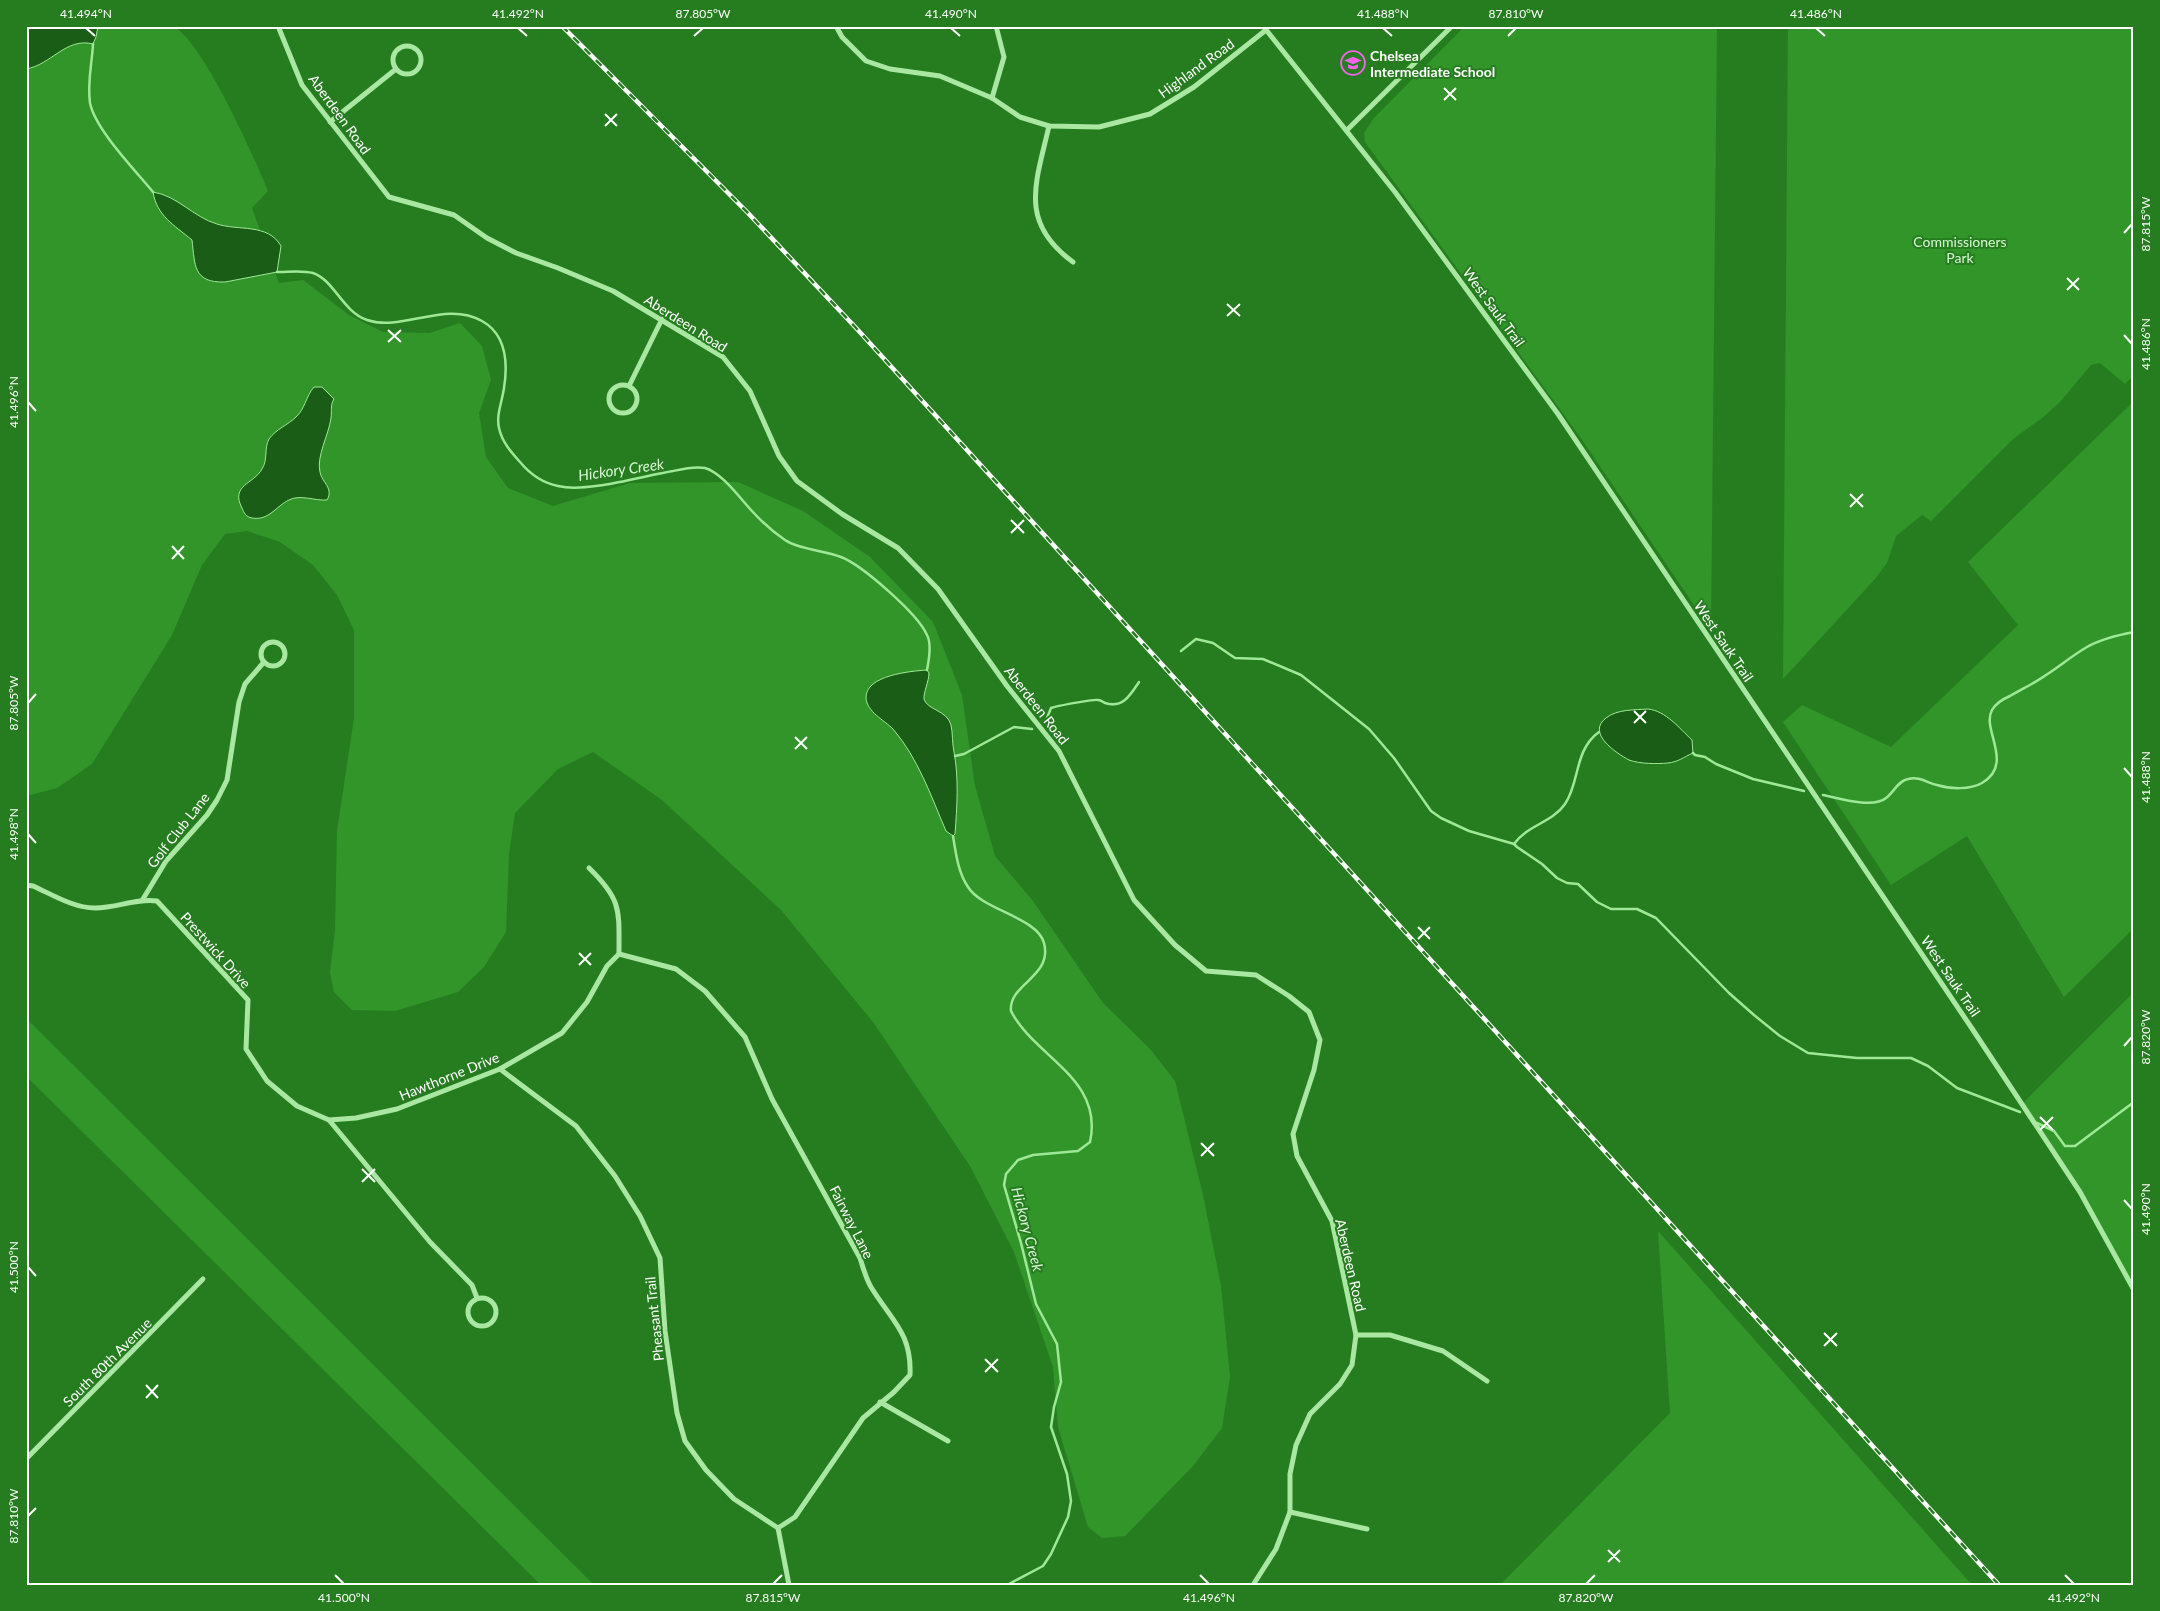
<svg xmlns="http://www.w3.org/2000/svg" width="2160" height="1611" viewBox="0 0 2160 1611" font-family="Lato,sans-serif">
<rect width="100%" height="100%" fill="#267d20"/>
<!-- green -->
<g fill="#32952a">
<path d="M26 26H172C201 37 255 159 268 191L252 208 279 283 303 280 349 315 383 332 430 333 460 323 482 346 491 380 479 413 486 457 508 488 553 506 630 483 738 482 803 511 870 557 933 622 962 695 975 786 995 856 1033 901 1103 1003 1151 1050 1175 1081 1203 1195 1221 1286 1230 1377 1222 1428 1193 1466 1125 1536 1102 1538 1088 1527 1058 1427 1053 1367 1014 1252 970 1166 873 1022 781 910 662 800 593 752 558 769 515 813 509 854 506 932 484 967 458 992 395 1011 352 1010 334 992 330 972 335 930 337 831 354 718V630L337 595 313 565 280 542 247 531 225 534 202 565 172 635 92 764 57 788 26 796Z"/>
<path d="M1465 26H1717L1711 630 1578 434 1365 142 1364 133 1373 119Z"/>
<path d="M1788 26H2134V375L2125 384 2100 363 2091 365 2060 402 2042 418 2013 439 1931 521 1922 515 1896 536 1887 563 1875 579 1783 679Z"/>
<path d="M2134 401V928L2064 997 1967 836 1891 885 1783 722 1802 705 1891 747 2018 625 1968 562Z"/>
<path d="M2134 992V1290L2083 1199 2023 1103Z"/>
<path d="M26 1018 594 1585H541L26 1076Z"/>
<path d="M1658 1231 1972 1585H1500L1670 1413Z"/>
</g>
<!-- water -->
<g fill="#1a5d16" stroke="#9fe897">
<path d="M37 26H98L96 37 93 44C66 37 51 65 26 69V30Z"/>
<path d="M153 192C178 196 193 217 217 224 238 231 268 223 281 246L277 272 225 282C193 283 195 265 192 240 174 225 157 216 153 192Z"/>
<path d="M314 387H322L334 399C330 405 332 411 331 418 329 434 316 457 320 472 322 483 334 488 327 500 315 501 300 494 289 500 276 506 269 521 252 518 246 517 244 513 242 508 230 485 254 484 262 469 268 460 264 448 269 439 276 429 288 425 296 417 305 409 306 396 314 387Z"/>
<path d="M927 670 929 673C929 681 923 694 924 699 927 710 947 710 951 725 953 734 952 743 954 752 959 778 957 807 955 834L953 836 946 831C931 796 918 758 893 729 884 720 867 712 866 698 865 675 912 671 927 670Z"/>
<path d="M1648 709C1666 711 1679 728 1692 740L1693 753C1684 757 1678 762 1668 763 1657 764 1640 764 1629 760 1616 753 1586 733 1606 718 1617 709 1635 710 1648 709Z"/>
</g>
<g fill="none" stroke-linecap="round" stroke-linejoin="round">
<!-- stream -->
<g stroke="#9fe897" stroke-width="2.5">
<path d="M93 44C92 64 87 83 90 103 95 129 135 170 153 192"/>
<path d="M277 272C288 272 302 270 313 273 334 280 343 312 367 320 403 332 445 300 482 321 507 335 508 363 504 388 502 402 496 415 499 428 502 442 511 452 520 462 530 474 543 483 558 486 587 493 642 476 673 471 682 469 695 466 705 468 722 473 739 497 751 510 761 521 773 532 785 540 800 550 824 550 841 557 862 565 918 614 927 635 932 644 929 660 927 670"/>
<path d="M1181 651 1196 639 1213 643 1235 658 1263 659 1301 675 1369 729 1394 758 1431 811 1441 818 1469 831 1514 844 1517 847 1542 864 1557 878 1567 883 1578 884 1597 902 1611 909H1637L1656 918 1729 993 1754 1015 1780 1036 1808 1053 1857 1058H1911L1928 1066 1957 1088 2020 1112"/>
<path d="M1047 718 1051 708C1056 706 1094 699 1098 700 1101 700 1103 702 1105 703 1123 709 1131 694 1139 682"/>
<path d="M1693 753 1695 755 1705 757 1716 764 1753 779 1804 791"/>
<path d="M955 756 964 754 1014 727 1032 729"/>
<path d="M1823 795C1838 798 1873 809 1886 798 1894 792 1898 781 1908 779 1920 776 1927 783 1937 785 1950 789 1970 790 1982 783 2015 763 1981 730 1992 710 1996 703 2003 699 2010 696 2022 689 2035 683 2046 675 2060 666 2073 655 2087 647 2101 639 2118 635 2134 632"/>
<path d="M953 836C956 854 958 872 968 887 982 910 1037 917 1044 943 1053 977 1008 984 1011 1011 1034 1057 1104 1078 1090 1142L1078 1151 1033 1155 1018 1160 1006 1174 1004 1185 1021 1243 1036 1304 1057 1344 1061 1382 1054 1407 1051 1427 1067 1474 1071 1501 1068 1517 1051 1554 1043 1566 1007 1585"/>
<path d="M1514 844C1527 825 1552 823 1565 804 1580 782 1574 750 1599 732"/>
<path d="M2037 1123 2054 1131 2065 1146H2075L2134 1102"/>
</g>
<!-- minor -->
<g stroke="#a9e7a3" stroke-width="5">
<path d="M278 26 302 85 389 197 454 215 487 238 516 253 558 268 613 291 723 357 750 391 779 456 797 481 842 514 898 548 938 589 1007 686 1059 751 1134 900 1175 945 1206 971 1256 975 1289 996 1309 1012 1320 1040 1314 1070 1293 1134 1297 1156 1332 1221 1356 1335 1352 1365 1340 1384 1310 1414 1296 1445 1290 1474V1512L1276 1549 1253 1585"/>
<path d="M836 26 842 37 866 61 890 69 940 76 992 98 1020 117 1049 126 1099 127 1150 114 1194 87 1266 30"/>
<path d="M1263 26 1395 192 1558 414 1973 1030 2080 1192 2134 1290"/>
<circle cx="407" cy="60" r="14"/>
<path d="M992 98 1004 57 996 26"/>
<path d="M330 122 396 69"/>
<path d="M1049 126C1036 183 1018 222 1073 262"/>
<path d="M1347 130 1452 26"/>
<circle cx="623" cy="399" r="14"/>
<path d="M629 386 662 319"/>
<circle cx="273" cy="654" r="12"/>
<path d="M589 868C622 900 619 910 619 954"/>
<path d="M26 885 33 886C53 895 74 908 95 908 117 908 136 898 157 901L248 1000 246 1049 267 1081 297 1106 329 1120 430 1242 472 1285 477 1298"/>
<path d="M143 899 166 861 207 815 217 800 227 780 239 702 245 684 264 662"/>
<path d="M619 954 676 969 705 991 745 1037 772 1099 860 1258C863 1267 866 1279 871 1287 891 1320 912 1333 910 1375L894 1392 863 1418 795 1517 778 1528"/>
<path d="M500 1069 576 1126 615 1176 640 1216 660 1258 665 1331 677 1413 685 1441 706 1470 734 1499 778 1528 789 1585"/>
<path d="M329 1120 356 1118 397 1109 500 1069 562 1033 587 1002 607 966 619 954"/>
<circle cx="482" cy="1312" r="14"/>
<path d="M1356 1335H1390L1443 1351 1487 1381"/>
<path d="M880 1402 948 1441"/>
<path d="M26 1459 203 1279"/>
<path d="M1290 1512 1367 1529"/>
</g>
<!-- rail casing -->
<g stroke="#fff" stroke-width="4.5">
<path id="rail" d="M562 26 748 213 857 329 1999 1585"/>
</g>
<!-- rail -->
<use href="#rail" stroke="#267d20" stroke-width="2.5" stroke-dasharray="8" stroke-linecap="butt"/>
</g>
<!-- ticks -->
<path fill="none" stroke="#fff" stroke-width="2" d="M86 28 95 36M518 28 527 36M951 28 960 36M1383 28 1392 36M1816 28 1825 36M694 36 703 28M1508 36 1516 28M1444 88 1456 100M1444 100 1456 88M605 114 617 126M605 126 617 114M2124 233 2132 224M2067 278 2079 290M2067 290 2079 278M1227 304 1240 316M1227 316 1240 304M388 330 401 342M2124 335 2132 344M388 342 401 330M28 402 36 411M1850 494 1863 507M1850 507 1863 494M1011 520 1024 533M1011 533 1024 520M172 546 184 559M172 559 184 546M28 703 36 694M1634 711 1646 723M1634 723 1646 711M795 737 807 749M795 749 807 737M2124 768 2132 777M28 834 36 843M1418 927 1430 939M1418 939 1430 927M579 953 591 965M579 965 591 953M2124 1046 2132 1037M2040 1117 2053 1130M2040 1130 2053 1117M1201 1143 1214 1156M1201 1156 1214 1143M362 1169 375 1182M362 1182 375 1169M2124 1200 2132 1209M28 1267 36 1276M1824 1333 1837 1346M1824 1346 1837 1333M985 1359 998 1372M985 1372 998 1359M146 1385 158 1398M146 1398 158 1385M28 1516 36 1508M1608 1550 1620 1562M1608 1562 1620 1550M335 1575 344 1584M1200 1575 1209 1584M2065 1575 2074 1584M773 1584 782 1575M1586 1584 1595 1575"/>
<!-- icons -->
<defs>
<g id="school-ring" transform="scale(1.25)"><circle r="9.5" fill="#267d20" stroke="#f464e8" stroke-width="1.5"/><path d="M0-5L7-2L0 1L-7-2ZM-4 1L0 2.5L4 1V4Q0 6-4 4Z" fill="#f464e8"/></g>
</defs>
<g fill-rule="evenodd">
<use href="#school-ring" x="1353" y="63"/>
</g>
<g text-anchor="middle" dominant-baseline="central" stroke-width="4" stroke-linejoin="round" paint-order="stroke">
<!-- poi labels -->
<g font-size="14" font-weight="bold" fill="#fff" stroke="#267d20" text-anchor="start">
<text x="1370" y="55">Chelsea<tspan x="1370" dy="16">Intermediate School</tspan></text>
</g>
<!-- street labels -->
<g font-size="14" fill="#fff" stroke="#267d20">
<text transform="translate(1196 68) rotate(-36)">Highland Road</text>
<text transform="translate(340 114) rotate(54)">Aberdeen Road</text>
<text transform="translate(1494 307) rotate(54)">West Sauk Trail</text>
<text transform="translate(686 323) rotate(32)">Aberdeen Road</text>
<text transform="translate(1724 641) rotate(56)">West Sauk Trail</text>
<text transform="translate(1037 705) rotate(52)">Aberdeen Road</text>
<text transform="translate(178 830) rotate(-52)">Golf Club Lane</text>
<text transform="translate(216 950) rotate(48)">Prestwick Drive</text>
<text transform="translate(1951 976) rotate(56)">West Sauk Trail</text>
<text transform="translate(449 1076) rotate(-22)">Hawthorne Drive</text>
<text transform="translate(852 1222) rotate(63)">Fairway Lane</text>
<text transform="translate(1351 1265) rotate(77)">Aberdeen Road</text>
<text transform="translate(654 1319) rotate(-96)">Pheasant Trail</text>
<text transform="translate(107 1362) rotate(-45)">South 80th Avenue</text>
</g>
<!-- park labels -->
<g font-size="14" fill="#d8f8d5" stroke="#267d20">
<text x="1960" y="241">Commissioners<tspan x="1960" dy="16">Park</tspan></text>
</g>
<!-- water labels -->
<g font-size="15" font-style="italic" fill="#daf7d7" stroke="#267d20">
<text transform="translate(621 469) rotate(-8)">Hickory Creek</text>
<text transform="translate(1028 1229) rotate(75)">Hickory Creek</text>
</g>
</g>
<!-- border -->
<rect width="2160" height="1611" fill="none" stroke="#267d20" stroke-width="55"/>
<rect x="28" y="28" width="2104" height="1556" fill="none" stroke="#fff" stroke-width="2"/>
<g font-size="12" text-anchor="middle" fill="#fff">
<text x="86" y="18">41.494°N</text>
<text x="518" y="18">41.492°N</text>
<text x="703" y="18">87.805°W</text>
<text x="951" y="18">41.490°N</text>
<text x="1383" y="18">41.488°N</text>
<text x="1516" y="18">87.810°W</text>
<text x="1816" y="18">41.486°N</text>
<text transform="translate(2146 224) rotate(-90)" y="4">87.815°W</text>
<text transform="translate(2146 344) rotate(-90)" y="4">41.486°N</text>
<text transform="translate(14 402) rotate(-90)" y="4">41.496°N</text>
<text transform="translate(14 703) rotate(-90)" y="4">87.805°W</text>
<text transform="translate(2146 777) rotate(-90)" y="4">41.488°N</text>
<text transform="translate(14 834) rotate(-90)" y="4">41.498°N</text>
<text transform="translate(2146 1037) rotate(-90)" y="4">87.820°W</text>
<text transform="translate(2146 1209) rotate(-90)" y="4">41.490°N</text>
<text transform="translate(14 1267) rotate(-90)" y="4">41.500°N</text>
<text transform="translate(14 1516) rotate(-90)" y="4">87.810°W</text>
<text x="344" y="1602">41.500°N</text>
<text x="773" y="1602">87.815°W</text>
<text x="1209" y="1602">41.496°N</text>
<text x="1586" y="1602">87.820°W</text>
<text x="2074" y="1602">41.492°N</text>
</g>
</svg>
